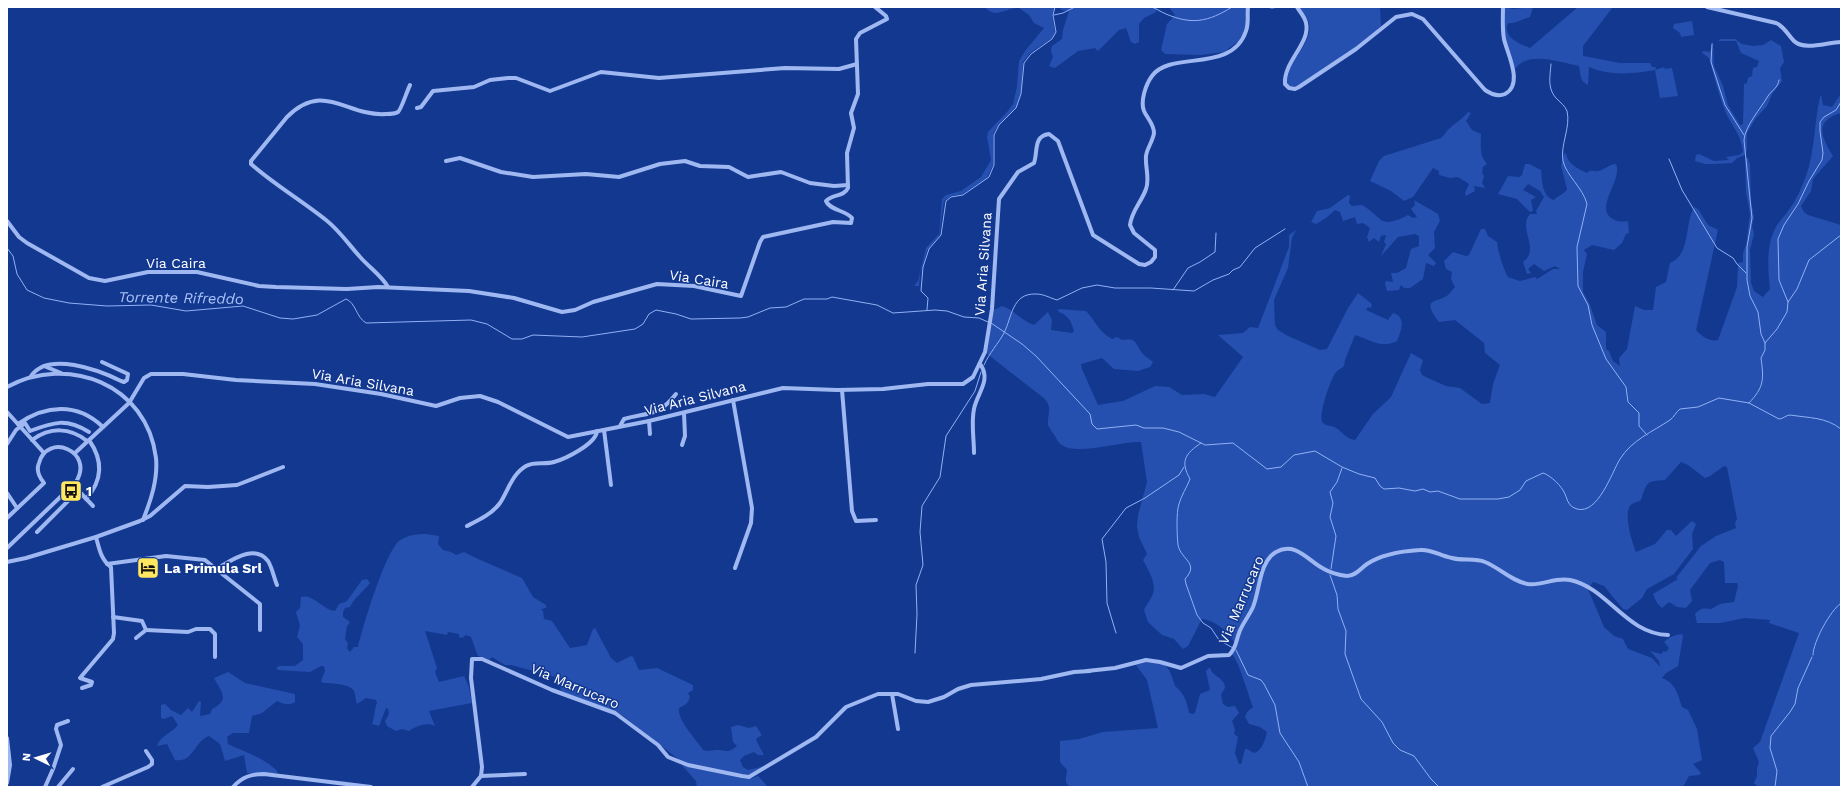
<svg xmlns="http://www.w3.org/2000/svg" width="1848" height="794" viewBox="0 0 1848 794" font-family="'Work Sans',sans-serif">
<rect width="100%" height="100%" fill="#133890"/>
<!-- green -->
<g fill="#2550af">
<path d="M985 7H1055L1052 15 1055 33 1052 38 1030 53 1023 62 1022 89 1017 107 996 128 993 134V165L987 178 963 194 951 196 944 201 939 236 927 251 920 274 919 286H914L918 281 926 248 939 234 942 199 946 195 961 191 981 177 991 160 987 137 988 132 1007 112 1013 104 1017 87 1019 61 1025 51 1044 28 1034 23 1029 15 1019 8C1006 7 996 20 985 7Z"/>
<path d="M1060 7H1157V8L1156 12 1144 18 1139 24V42L1135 44 1131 42 1126 28 1119 30 1098 51 1095 48 1078 51 1055 68 1049 66 1053 57 1051 51 1052 46 1062 39 1063 30 1069 11 1061 10Z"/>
<path d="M1169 7H1246V27L1240 40 1224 52 1201 55 1165 54 1161 50 1167 24 1175 15Z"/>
<path d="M1299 7H1380L1381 26 1360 45 1297 87H1291L1287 84C1284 62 1314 45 1309 23 1307 17 1303 12 1299 7Z"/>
<path d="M1504 7 1513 9 1533 7 1530 17C1522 19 1515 24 1508 23 1502 37 1520 44 1530 48L1578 7H1613L1583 46V56L1620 63H1650L1652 67H1656L1655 70 1664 67 1665 69 1672 68 1678 96 1660 98 1655 70C1634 74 1609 76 1589 67L1588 85C1579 81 1581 74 1579 66 1561 63 1528 50 1515 69L1512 65 1504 32Z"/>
<path d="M1692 21 1694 35 1681 37 1680 33 1673 28 1674 24Z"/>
<path d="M1735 39 1742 44 1753 46 1763 45 1771 40 1781 46 1784 62 1780 68 1782 81 1772 94 1767 106 1756 118 1747 133V150L1745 155 1737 158 1732 163 1714 164H1705L1695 161 1696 155 1699 154 1714 161 1729 160 1726 157 1739 155 1743 152C1741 134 1733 128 1726 113 1719 96 1714 76 1709 58L1702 53 1703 51 1710 52 1713 41 1714 66 1723 86 1728 105 1740 125 1743 124 1744 84 1747 83 1748 78 1752 76 1753 68 1757 67 1759 61 1741 53 1736 41H1718L1721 39Z"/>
<path d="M1841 94V113C1813 121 1822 138 1833 156L1813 179 1811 191 1801 206 1804 212 1808 215 1841 225V787H1758L1754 783 1757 776V768L1759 762 1753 748 1760 742 1799 633 1769 623 1770 620 1745 618 1720 623H1697L1695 614C1700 608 1704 608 1711 609L1720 604 1734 602 1738 586 1737 583H1725L1724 562 1720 560 1710 563 1690 590 1692 601 1686 608 1677 607 1669 602 1662 608 1657 603 1653 594 1678 579 1676 578 1701 546 1716 536 1736 528 1735 523 1737 519 1727 467 1724 466 1710 476 1705 478 1688 465 1681 462 1665 480C1645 481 1647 483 1641 500 1638 502 1635 502 1632 504 1622 510 1632 543 1636 552L1655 544 1667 530H1671L1676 536 1692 521 1696 524 1692 534 1693 549 1674 574 1647 589 1642 598 1627 610 1623 609 1604 586 1593 582 1588 589 1604 627 1614 636 1623 639 1628 649 1652 658 1660 667 1659 661 1650 651 1661 654 1664 651 1666 652 1669 648 1664 642C1669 637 1674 635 1682 634L1683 636 1678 666 1666 673 1662 678C1676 683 1678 695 1682 707L1688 710 1697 729 1702 760 1693 764 1701 773 1699 775 1689 776 1683 787H1070C1063 782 1067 777 1067 770L1060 762V741L1079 739 1103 732 1158 728 1147 680 1136 665C1146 662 1163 659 1169 670 1172 675 1173 681 1175 686 1184 693 1187 702 1189 713L1193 714 1195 713 1200 694 1210 690 1206 671 1210 667C1211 676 1225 678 1225 687 1225 689 1222 692 1221 695L1223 704 1228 707 1235 706 1239 713 1232 721 1235 729 1234 734 1238 737 1235 753 1239 764H1241L1245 749H1247L1254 753C1262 751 1265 740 1267 732L1260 727 1249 724 1245 717 1247 712 1253 707C1248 694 1239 662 1232 654L1235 644C1230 633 1215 620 1202 619L1188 646 1183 649 1174 639 1162 635 1148 622 1144 610C1146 605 1150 601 1152 596 1158 584 1148 570 1143 560L1147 554 1139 537 1137 526 1138 515 1147 482 1141 442C1121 441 1077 456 1062 445 1058 443 1057 439 1055 436 1053 433 1049 428 1048 425 1047 414 1053 409 1045 399L986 353 994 310 1002 306C1014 310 1022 321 1034 325L1048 312 1052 320 1051 330 1072 333 1074 331C1071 321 1069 316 1059 312L1058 309 1086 311C1096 322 1099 332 1112 339L1117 337 1122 340C1138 337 1135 345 1143 354 1145 357 1150 359 1153 362L1150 367 1138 371 1114 369 1102 358 1081 364 1082 369 1098 405 1123 401 1155 386 1169 387 1182 395 1204 394 1215 397 1243 357 1218 335 1243 333 1250 327 1258 328 1289 247V235L1296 230 1292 238 1288 268 1274 300 1275 325 1278 330 1288 336 1320 350 1327 349 1348 308 1358 293 1372 304 1371 308 1368 307 1366 310 1388 320 1393 313C1407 317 1401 331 1397 341 1380 349 1372 340 1355 335L1345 360 1344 366C1342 368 1338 370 1336 372 1330 380 1319 413 1322 422 1327 427 1331 425 1336 428 1343 432 1346 439 1355 440L1373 414 1391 397 1411 353 1423 360 1420 370 1422 375 1428 378 1446 386 1460 388 1482 404 1490 403 1493 384 1500 365 1485 353 1484 343 1455 320 1439 322C1419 296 1439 304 1449 294 1451 292 1453 289 1455 287L1451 279 1452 272 1446 269 1444 261 1453 252 1466 256 1469 255 1481 229H1485L1488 236 1497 242C1498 252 1503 268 1508 277L1520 281 1535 277 1537 279 1553 269H1560L1555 266 1544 271 1534 264 1528 269 1531 273 1527 274 1523 262C1541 249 1517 228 1530 214H1537L1536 211 1544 197 1540 191 1528 184 1523 190 1536 197 1531 200 1533 211 1530 212 1517 199 1498 194 1508 176 1519 177 1522 175 1525 164H1529L1541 170C1542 181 1542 197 1554 200 1558 195 1564 195 1567 189L1561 166 1564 153 1566 154C1569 165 1577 168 1587 173 1591 169 1593 172 1598 171 1605 170 1609 164 1616 164 1623 181 1593 208 1613 219 1618 222 1623 222 1628 221L1629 233 1626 234 1622 243 1614 250 1592 245 1584 250 1587 254 1583 272V292L1590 305 1597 325 1606 332V349L1609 351 1613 361 1620 366 1619 358 1627 349 1635 306 1644 310H1653L1656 287 1666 282 1670 263C1691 254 1684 226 1694 207L1698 209 1708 225 1718 230 1696 330C1701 336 1710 342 1718 340L1737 287 1738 263 1743 262V253L1746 245 1750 214 1746 192 1745 158H1748L1750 164 1751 201 1754 217 1752 226 1754 234 1750 250 1751 283 1754 291 1763 297 1770 289C1768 270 1766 246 1775 229 1778 222 1784 217 1788 211 1796 201 1801 189 1806 176 1815 151 1814 123 1820 97L1821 95 1823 105 1832 107Z"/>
<path d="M1468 112 1471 113 1466 121 1472 130 1481 134C1481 146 1479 155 1487 164L1483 167 1482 173 1484 176 1482 183 1485 188 1474 186 1475 191 1466 196 1465 193 1469 184 1458 177 1450 178 1439 175V171L1433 168 1413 197 1404 201 1391 191 1370 181 1379 161 1384 156 1441 138C1446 134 1446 131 1450 128 1456 122 1463 119 1468 112Z"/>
<path d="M1348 195 1350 196 1349 203 1352 206 1362 205C1384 218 1379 230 1408 215L1413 218 1417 217 1411 209 1415 205 1414 200 1438 214 1440 221 1434 232 1435 248 1428 255 1436 263 1434 266 1426 263 1423 279 1410 288H1404L1401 285 1399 290 1387 291 1385 283 1386 281 1393 282 1391 273H1397L1406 268 1411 249 1419 246V236L1415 234 1398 237 1381 256 1386 244 1384 242 1386 235 1381 236 1379 242 1374 238 1369 242 1367 237 1370 228 1363 223 1357 224 1355 217 1343 221 1340 212 1335 210 1326 218 1316 224 1311 222 1317 211 1330 208Z"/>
<path d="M426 534 439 536 438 544 443 550 451 552 456 555 464 552C483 562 502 569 522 578L533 597 546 605V608L541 609 543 611 544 619 552 621 570 648 587 645 593 629 595 628 611 658 617 663 631 656 633 657 639 670 657 668 693 685V690L688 693 690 697C688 704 685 705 679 708 677 720 696 739 703 750 708 752 711 750 716 750 725 749 727 755 737 746L733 742 731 727 738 725 749 728 756 726 762 735 757 738 756 740 764 755H758L754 752 744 756 740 760 743 767 748 770 765 766 749 775 689 764 678 759 622 715 561 692 559 678 511 665H505L492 657 489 660 478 656 471 637 466 635 462 638 459 637V634L448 632 447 635 425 631 437 668 435 672 439 682 464 676 469 687 472 703 429 711 435 726C426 722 417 726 409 731L402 729 396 731 387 726 385 721 389 714 388 709 386 708 379 726 372 724C375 716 374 710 377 703L376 700 366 698 357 704C355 700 356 695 354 691 351 684 331 683 323 683L321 681 325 671 324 666H321L310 672 278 670 276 668 279 666H295L303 660V644L297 637 300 626 296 612 300 608 301 597C313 593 323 610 335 611L339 604 347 601 362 580 367 579 370 583C364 591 354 598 350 607L345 608 343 612V617L350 622 347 626 345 639 348 643 347 648 350 652 354 647H358C363 626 385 553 399 541 407 535 417 534 426 534Z"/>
<path d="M228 672 245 683 295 694V702C289 706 283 704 277 701L262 713 252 716 249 733H233L227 737 228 744C244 752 264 757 277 771V773H247L244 755 225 761 220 744 209 736C194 741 194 763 175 760L167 744 157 746C160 736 172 733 178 725L172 716 164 719 161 718V705L165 704 171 710 181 715 188 708 192 712 199 701 201 702 200 716 210 714 212 709C231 699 221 692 214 678Z"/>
<path d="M680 763 689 767 741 778 750 779 758 776 768 787H697L696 781Z"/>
</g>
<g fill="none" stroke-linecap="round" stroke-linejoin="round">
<!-- stream -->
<g stroke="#91b1f4" stroke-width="1">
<path d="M1089 7H1096"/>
<path d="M1152 7C1157 9 1161 12 1166 14 1192 25 1208 22 1232 7"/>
<path d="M1266 7 1272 8 1279 7"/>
<path d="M1054 15 1063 13 1075 7"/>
<path d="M1712 44 1711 62 1725 105 1744 135"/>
<path d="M1551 64C1550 77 1547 89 1557 99 1561 103 1565 106 1567 111 1571 127 1560 145 1563 161 1566 175 1583 188 1587 204L1577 247 1578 286 1588 305 1592 325 1606 359 1626 387 1628 402 1639 413V426L1647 435"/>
<path d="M1669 159 1682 190 1717 248 1733 258 1737 264 1746 273"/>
<path d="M7 248 13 256 17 274 27 290 44 298 69 303 107 306 151 305 186 311 243 306 280 318 293 319 317 315 346 299C356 303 356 317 366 323L471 320 487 324 512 339H522L533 335 582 337 635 329 643 324 649 314 656 310 676 314 691 319 740 318 748 317 770 308 786 307 804 299H827L832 297 877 305 893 313 935 310 947 311 964 317 979 318 988 322"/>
<path d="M1173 290 1188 268 1200 262 1215 252 1216 233"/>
<path d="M1788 302 1779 280 1778 239 1784 225 1798 204 1809 181 1822 160 1823 153 1820 131V122L1824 117 1836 110 1841 102"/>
<path d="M927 310 928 298 921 291 923 267 929 249 941 235 946 201 951 197 963 195 989 177 994 165V135L999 125 1016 108 1021 94 1024 63 1031 54 1052 39 1056 32 1053 15 1055 7"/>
<path d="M991 323 1022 344 1036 356 1090 414 1092 424 1097 429 1136 425 1144 428H1163L1179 432 1205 445 1233 443 1267 469 1281 467 1294 455 1315 451 1342 467 1359 474 1375 478 1380 486 1384 489 1399 488 1415 491 1423 489 1430 492 1438 491 1460 499H1498L1509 497 1520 490 1526 481 1543 473C1550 475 1562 486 1565 494 1568 501 1568 506 1577 509 1598 515 1612 472 1620 459 1632 440 1652 432 1670 420 1674 417 1676 412 1680 409L1698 407 1719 398 1749 403 1779 419C1783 419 1786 415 1790 415 1809 418 1826 417 1841 429"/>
<path d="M1765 343 1761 334 1758 312 1750 296 1747 280V247L1752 218 1744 140C1745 126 1761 108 1768 96 1772 90 1778 88 1779 80"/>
<path d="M984 365C990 352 998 344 1004 333 1012 317 1012 293 1036 294 1044 294 1050 298 1057 300L1082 288 1097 285 1115 288H1151L1194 291 1213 280 1229 274 1233 270 1240 267 1255 248 1285 229"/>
<path d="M1749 403C1764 387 1764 380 1761 358L1765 350V343L1777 329 1787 312 1788 302 1797 289 1809 260 1841 235"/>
<path d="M1201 443C1185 454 1180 461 1190 479 1187 487 1181 496 1179 504 1176 512 1177 536 1178 545 1181 560 1200 563 1185 579L1186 584 1197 615 1203 623 1211 628 1219 640 1233 648"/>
<path d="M1331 569 1336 536 1330 517 1333 503 1330 492 1337 482 1342 468"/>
<path d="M1330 575 1337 595 1338 609 1346 631 1345 654 1361 699 1382 722 1393 743 1400 750 1414 756 1431 779 1439 787"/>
<path d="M1116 633 1107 603 1106 562 1102 539 1126 508 1145 498 1179 475 1184 467"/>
<path d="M1236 650 1248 675 1261 680 1264 684 1275 705 1280 733 1299 762 1308 787"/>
<path d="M915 653 917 614 916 585 923 565 920 532 922 506 940 477 946 436 975 391 981 372"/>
<path d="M1813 655C1813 642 1830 611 1841 603"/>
<path d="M1775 787 1777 771 1770 748 1771 736 1790 712 1795 704 1798 688 1812 657"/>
</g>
<!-- minor -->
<g stroke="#9fb8f1" stroke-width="4">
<path d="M1297 7C1300 12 1305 17 1306 23 1311 43 1283 62 1285 84L1289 88 1295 89 1299 87 1356 49 1396 17 1412 14 1423 19 1485 90C1491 94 1498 97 1505 94 1524 84 1507 53 1504 39 1502 28 1503 17 1503 7"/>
<path d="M1707 7 1776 23C1785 27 1787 34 1794 41 1804 51 1828 42 1841 42"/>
<path d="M417 108 421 107 433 91 474 87 490 80 508 78H516L550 91 601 72 659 78 785 68 839 69 857 64"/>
<path d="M446 161 460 158 501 172 533 177 586 174 619 177 660 164 685 161 700 166 729 167 748 177 781 172 810 183 834 186 848 185"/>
<path d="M7 221 19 237 27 243 89 278 105 281 148 272H197L259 286 276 287 347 289 378 287 469 291 514 298 562 312 575 310 593 302 657 284 694 286 741 296 760 242 763 237 833 222 851 223 852 218C845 210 829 210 826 201 832 194 844 197 848 188L847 153 854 128 851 113 858 94 856 39 860 33 887 19 886 16 875 7"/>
<path d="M388 287C382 276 370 268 361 258 349 245 340 231 326 220 301 200 275 185 251 164V161L287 117C324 80 347 117 386 114 389 114 395 114 398 112 401 110 407 91 410 85"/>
<path d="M44 366 61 373"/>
<path d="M31 376C48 351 99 370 121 381L124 382 127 380 128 374 102 362"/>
<path d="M7 387C68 354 147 384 156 458 158 479 151 500 143 520"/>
<path d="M842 390 852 511 856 521 876 520"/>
<path d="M733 400 752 508 751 523 735 568"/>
<path d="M7 412 44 453"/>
<path d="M649 421 650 434"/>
<path d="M18 424C45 405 77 402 103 427"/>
<path d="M620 426 624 419C649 412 658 417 676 394"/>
<path d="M604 430 611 485"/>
<path d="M32 440C50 427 70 427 87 441"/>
<path d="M7 444 16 430 25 423 30 431C54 422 66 418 89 432"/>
<path d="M682 445 685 436 684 413"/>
<path d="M75 453 129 403 144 378 151 374H183L236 380 315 384 381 394 436 406 460 398 480 396 498 402 568 437 649 421 783 388 837 390 883 389 928 384H963L973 377 985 352 992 309 999 199 1018 172 1034 163C1038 152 1033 136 1049 134L1058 141 1093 235 1139 264 1145 265 1151 262 1155 257V250L1134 233 1130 225C1131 212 1142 201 1146 189 1150 179 1145 167 1146 156 1147 148 1153 141 1154 133 1154 124 1147 118 1144 111 1140 101 1146 84 1152 76 1170 50 1232 74 1246 31 1249 23 1247 15 1248 7"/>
<path d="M974 453C974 439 971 422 974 409 977 393 992 380 980 364"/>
<path d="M73 485 93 506"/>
<path d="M7 493 17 508"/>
<path d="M86 499C103 480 103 460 89 440"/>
<path d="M7 518 44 483C39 477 36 470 39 463 47 432 95 451 76 482L7 548"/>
<path d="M467 526C479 520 492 514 500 503 508 491 512 474 526 466 535 461 545 465 554 462 565 459 596 444 597 431"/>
<path d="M37 532 74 495 75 492 71 487"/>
<path d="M7 562 26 558 96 537 140 521 150 516 185 486 208 487 237 485 283 467"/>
<path d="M107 564 166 556 205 560 216 569C231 561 254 543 268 561 272 567 274 578 277 585"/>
<path d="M216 569 260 604V630"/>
<path d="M113 617 142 621 146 630 136 638"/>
<path d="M146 630 188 632 196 629H210L215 634V657"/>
<path d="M1087 671 1115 668 1146 660 1160 662 1181 668 1208 656 1229 655C1236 649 1236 641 1239 633 1242 624 1249 616 1253 607 1260 590 1259 562 1276 552 1296 541 1308 561 1324 569 1331 573 1339 575 1347 576 1356 576 1361 568 1367 564 1382 554 1403 551 1420 550 1432 549 1440 556 1452 558 1462 561 1475 558 1485 562 1500 568 1511 581 1528 584 1542 586 1555 577 1570 580 1608 588 1626 634 1668 635"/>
<path d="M82 688 91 685 92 682 80 678 113 639 114 633 111 567C101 560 99 548 96 537"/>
<path d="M892 694H898L916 701 928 702 944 697 958 689 971 685 1041 679 1074 672 1090 671"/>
<path d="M7 738 10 765 7 783"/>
<path d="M481 776 525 774"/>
<path d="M45 787 53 769 61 745 56 729 57 725 68 721"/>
<path d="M58 787 73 769"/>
<path d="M102 787 148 767 152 764V760L146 751"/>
<path d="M233 787C242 777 251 774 264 774L371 787"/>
<path d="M472 787 481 776 482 767 471 678 472 659H482L552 690 615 713 658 745 668 757 688 765 742 776 749 777 816 737 846 707 878 694H892L898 729"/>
</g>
</g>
<!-- icons -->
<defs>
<g id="bus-square" transform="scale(1.15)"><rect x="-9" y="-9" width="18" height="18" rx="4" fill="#ffe85f" stroke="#133890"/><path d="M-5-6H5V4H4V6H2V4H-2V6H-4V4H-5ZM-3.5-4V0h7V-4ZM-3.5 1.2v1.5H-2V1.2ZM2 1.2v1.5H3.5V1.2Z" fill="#111"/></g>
<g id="hotel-square" transform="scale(1.15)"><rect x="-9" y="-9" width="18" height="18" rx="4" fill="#ffe85f" stroke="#133890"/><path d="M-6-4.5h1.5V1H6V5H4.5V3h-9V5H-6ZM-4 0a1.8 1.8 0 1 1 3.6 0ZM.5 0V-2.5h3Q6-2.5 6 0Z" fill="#111"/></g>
</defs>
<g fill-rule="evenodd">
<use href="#bus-square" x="71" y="491"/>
<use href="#hotel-square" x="148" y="568"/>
</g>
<g text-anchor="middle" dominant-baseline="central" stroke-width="3" stroke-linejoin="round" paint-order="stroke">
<!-- street labels -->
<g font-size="14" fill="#fff" stroke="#133890">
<text x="176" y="263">Via Caira</text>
<text transform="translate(983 264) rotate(-86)">Via Aria Silvana</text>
<text transform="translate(699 279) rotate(9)">Via Caira</text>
<text transform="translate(363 382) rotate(10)">Via Aria Silvana</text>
<text transform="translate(695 398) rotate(-14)">Via Aria Silvana</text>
<text transform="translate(1241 600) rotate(-67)">Via Marrucaro</text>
<text transform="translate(575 686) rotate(23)">Via Marrucaro</text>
</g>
<!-- poi labels -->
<g font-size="14" font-weight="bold" fill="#fff" stroke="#133890" text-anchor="start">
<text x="86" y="491">1</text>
<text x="164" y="568">La Primula Srl</text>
</g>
<!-- water labels -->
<g font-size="15" font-style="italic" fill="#abc3f8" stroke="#133890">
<text transform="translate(181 298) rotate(1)">Torrente Rifreddo</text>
</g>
</g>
<!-- border -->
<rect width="1848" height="794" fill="none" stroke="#ffffff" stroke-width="16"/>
<!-- north arrow -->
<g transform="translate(36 758) rotate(275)" stroke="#133890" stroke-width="3" paint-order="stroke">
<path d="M0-3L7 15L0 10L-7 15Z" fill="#ffffff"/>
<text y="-6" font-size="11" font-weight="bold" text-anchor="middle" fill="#ffffff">N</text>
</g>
</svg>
